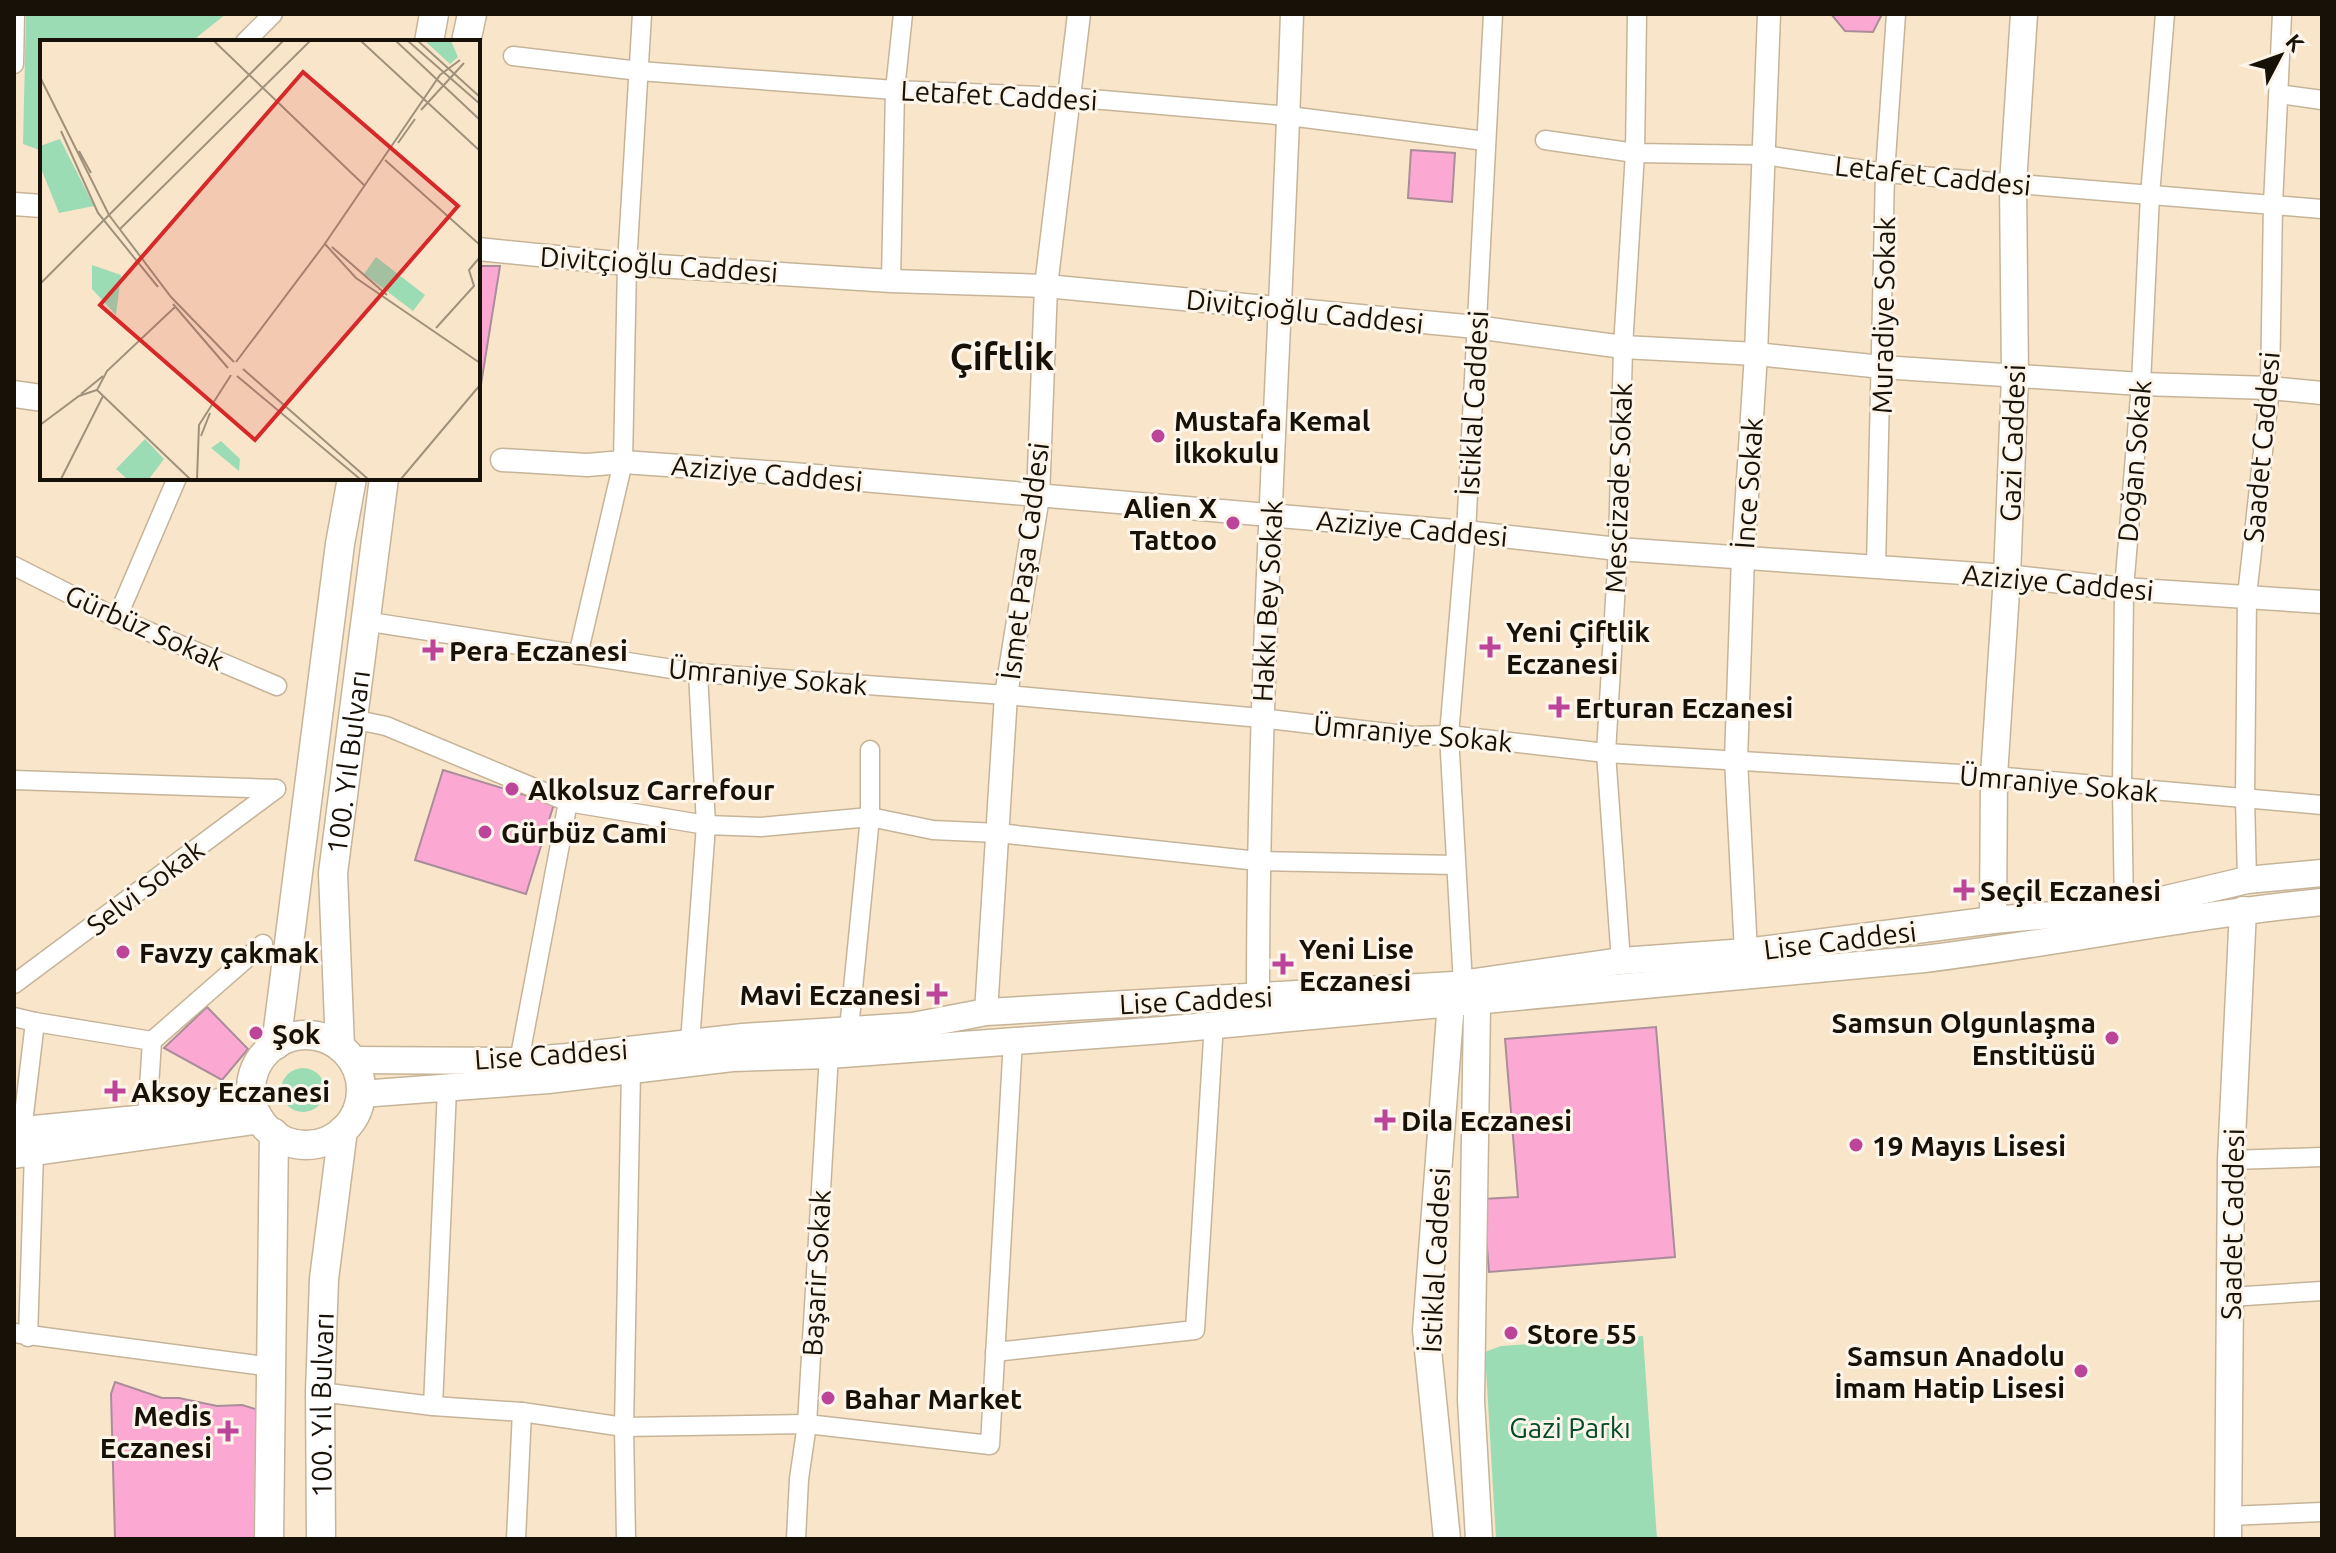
<svg xmlns="http://www.w3.org/2000/svg" width="2336" height="1553" viewBox="0 0 2336 1553" font-family="Ubuntu,sans-serif">
<rect width="100%" height="100%" fill="#f9e6ca"/>
<!-- green -->
<g fill="#9bdcb5">
<path d="M26 14H226L191 42H42V151L23 144Z"/>
<circle cx="303" cy="1090" r="22"/>
<path d="M1643 1336 1657 1539H1496L1485 1352 1501 1346Z"/>
</g>
<!-- building -->
<g fill="#fba9d2" stroke="#aa8c9a" stroke-width="2">
<path d="M1831 14H1882L1873 32 1845 31Z"/>
<path d="M1411 150 1455 153 1452 202 1408 198Z"/>
<path d="M478 266H500L478 403Z"/>
<path d="M443 770 554 804 526 894 415 860Z"/>
<path d="M207 1007 248 1049 222 1080 164 1048Z"/>
<path d="M1656 1027 1675 1257 1489 1272 1483 1199 1518 1197 1505 1039Z"/>
<path d="M115 1382 162 1398H179L217 1406 242 1405 265 1412 270 1539H115L111 1394Z"/>
</g>
<g fill="none" stroke-linecap="round" stroke-linejoin="round">
<!-- minor casing -->
<g stroke="#c6b499" stroke-width="21">
<g id="minor">
<path d="M245 42 273 14"/>
<path d="M513 56 639 71 895 90 1068 97 1289 116 1485 141"/>
<path d="M14 64 15 14"/>
<path d="M2279 94 2322 100"/>
<path d="M1545 140 1635 153 1764 155 1885 173 2322 209"/>
<path d="M891 281 895 90 903 14"/>
<path d="M14 566 117 618 277 686"/>
<path d="M1876 568 1885 173 1896 14"/>
<path d="M117 618 177 478"/>
<path d="M364 621 698 673 1006 695 1261 718 1413 736 1449 735 1606 753 1994 776 2322 805"/>
<path d="M578 655 623 462 627 264 642 14"/>
<path d="M352 719 386 726 568 802 706 825 761 827 870 817 933 830 998 833 1258 861 1455 865"/>
<path d="M14 780 276 789"/>
<path d="M2247 880 2245 798 2247 596 2270 388 2273 204 2282 14"/>
<path d="M2124 909 2122 788 2124 589 2141 384 2150 195 2165 14"/>
<path d="M1621 961 1606 753 1618 549 1623 347 1635 153 1637 14"/>
<path d="M14 984 276 789"/>
<path d="M1463 984 1449 735 1466 532 1493 14"/>
<path d="M14 1017 35 1022 22 1131"/>
<path d="M35 1022 152 1041"/>
<path d="M690 1042 706 825 698 673"/>
<path d="M519 1061 568 802"/>
<path d="M147 1118 152 1041 263 944"/>
<path d="M2231 1160 2322 1157"/>
<path d="M2230 1297 2322 1291"/>
<path d="M14 1333 272 1367"/>
<path d="M28 1337 34 1153"/>
<path d="M995 1352 1195 1330 1214 1023"/>
<path d="M320 1392 433 1406 522 1412 624 1427 807 1424 990 1445 1013 1040"/>
<path d="M433 1406 447 1089"/>
<path d="M2228 1516 2322 1512"/>
<path d="M516 1539 522 1412"/>
<path d="M626 1539 624 1427 631 1071"/>
<path d="M796 1539 799 1479 807 1424 829 1055 849 1029 870 817V750"/>
</g>
</g>
<!-- tertiary casing -->
<g stroke="#c6b499" stroke-width="25">
<g id="tertiary">
<path d="M14 204 42 206"/>
<path d="M478 249 627 264 891 281 1046 286 1476 327 1623 347 1756 354 1882 367 2141 384 2270 388 2322 393"/>
<path d="M502 460 587 465 623 462 781 473 1466 532 1618 549 2007 576 2124 589 2322 602"/>
<path d="M1746 952 1736 760 1743 557 1756 354 1769 14"/>
<path d="M1258 996C1258 668 1281 341 1292 14"/>
<path d="M986 1012 1006 695 1038 497 1046 286 1079 14"/>
</g>
</g>
<!-- secondary casing -->
<g stroke="#c6b499" stroke-width="29">
<g id="secondary">
<path d="M14 394 42 398"/>
<path d="M1993 920 1994 776 2007 576 2015 376 2013 184 2024 14"/>
<path d="M352 1060 519 1061 567 1057 743 1037 913 1026 986 1012 1454 985 1621 961 1746 952 1993 920 2124 909 2247 880 2322 873"/>
<path d="M361 1094 548 1080 732 1058 829 1055 1163 1030 1924 959C2057 943 2189 915 2322 902"/>
<path d="M14 1131 147 1118 251 1095"/>
<path d="M14 1155 261 1120"/>
<path d="M1447 1539 1426 1330 1451 1002 1463 984 1476 999 1477 1007 1471 1400 1479 1539"/>
<path d="M2228 1539 2231 1160 2243 910"/>
</g>
</g>
<!-- primary casing -->
<g stroke="#c6b499" stroke-width="31">
<g id="primary">
<path d="M429 42 434 14"/>
<path d="M466 42 472 14"/>
<circle cx="306" cy="1090" r="55"/>
<path d="M276 1045 340 544 352 478"/>
<path id="s1" d="M340 1047 333 873 384 478"/>
<path d="M269 1539 274 1133"/>
<path id="s2" d="M321 1539 320 1392 324 1279 343 1130"/>
</g>
</g>
<!-- minor -->
<use href="#minor" stroke="#fff" stroke-width="18"/>
<!-- tertiary -->
<use href="#tertiary" stroke="#fff" stroke-width="22"/>
<!-- secondary -->
<use href="#secondary" stroke="#fff" stroke-width="26"/>
<!-- primary -->
<use href="#primary" stroke="#fff" stroke-width="28"/>
</g>
<!-- markers -->
<g fill="#bc459a" stroke="#fdf5ea" stroke-width="3">
<circle cx="1158" cy="436" r="8"/>
<circle cx="1233" cy="523" r="8"/>
<path d="M1486 635h8v8h8v8h-8v8h-8v-8h-8v-8h8z"/>
<path d="M429 638h8v8h8v8h-8v8h-8v-8h-8v-8h8z"/>
<path d="M1555 695h8v8h8v8h-8v8h-8v-8h-8v-8h8z"/>
<circle cx="512" cy="789" r="8"/>
<circle cx="485" cy="832" r="8"/>
<path d="M1960 878h8v8h8v8h-8v8h-8v-8h-8v-8h8z"/>
<circle cx="123" cy="952" r="8"/>
<path d="M1279 952h8v8h8v8h-8v8h-8v-8h-8v-8h8z"/>
<path d="M933 982h8v8h8v8h-8v8h-8v-8h-8v-8h8z"/>
<circle cx="256" cy="1033" r="8"/>
<circle cx="2112" cy="1038" r="8"/>
<path d="M111 1079h8v8h8v8h-8v8h-8v-8h-8v-8h8z"/>
<path d="M1381 1108h8v8h8v8h-8v8h-8v-8h-8v-8h8z"/>
<circle cx="1856" cy="1145" r="8"/>
<circle cx="1511" cy="1333" r="8"/>
<circle cx="2081" cy="1371" r="8"/>
<circle cx="828" cy="1398" r="8"/>
<path d="M224 1419h8v8h8v8h-8v8h-8v-8h-8v-8h8z"/>
</g>
<g text-anchor="middle" dominant-baseline="central" stroke-width="6" stroke-linejoin="round" paint-order="stroke">
<!-- street labels -->
<g font-size="28" fill="#171108" stroke="#fdf5ea">
<text transform="translate(999 95) rotate(3)">Letafet Caddesi</text>
<text transform="translate(1933 175) rotate(6)">Letafet Caddesi</text>
<text transform="translate(659 264) rotate(4)">Divitçioğlu Caddesi</text>
<text transform="translate(1305 311) rotate(6)">Divitçioğlu Caddesi</text>
<text transform="translate(1883 315) rotate(-89)">Muradiye Sokak</text>
<text transform="translate(1473 403) rotate(-87)">İstiklal Caddesi</text>
<text transform="translate(2012 443) rotate(-88)">Gazi Caddesi</text>
<text transform="translate(2261 447) rotate(-85)">Saadet Caddesi</text>
<text transform="translate(2134 461) rotate(-85)">Doğan Sokak</text>
<text transform="translate(767 473) rotate(5)">Aziziye Caddesi</text>
<text transform="translate(1748 483) rotate(-86)">İnce Sokak</text>
<text transform="translate(1618 488) rotate(-88)">Mescizade Sokak</text>
<text transform="translate(1412 528) rotate(5)">Aziziye Caddesi</text>
<text transform="translate(1024 561) rotate(-83)">İsmet Paşa Caddesi</text>
<text transform="translate(2058 582) rotate(5)">Aziziye Caddesi</text>
<text transform="translate(1267 601) rotate(-87)">Hakkı Bey Sokak</text>
<text transform="translate(145 627) rotate(24)">Gürbüz Sokak</text>
<text transform="translate(768 676) rotate(5)">Ümraniye Sokak</text>
<text transform="translate(1413 733) rotate(5)">Ümraniye Sokak</text>
<text stroke="none"><textPath href="#s1" startOffset="286">100. Yıl Bulvarı</textPath></text>
<text transform="translate(2059 783) rotate(5)">Ümraniye Sokak</text>
<text transform="translate(145 887) rotate(-37)">Selvi Sokak</text>
<text transform="translate(1840 940) rotate(-7)">Lise Caddesi</text>
<text transform="translate(1196 1000) rotate(-3)">Lise Caddesi</text>
<text transform="translate(551 1054) rotate(-4)">Lise Caddesi</text>
<text transform="translate(2232 1224) rotate(-89)">Saadet Caddesi</text>
<text transform="translate(1435 1260) rotate(-87)">İstiklal Caddesi</text>
<text transform="translate(816 1273) rotate(-87)">Başarir Sokak</text>
<text stroke="none"><textPath href="#s2" startOffset="134">100. Yıl Bulvarı</textPath></text>
</g>
<!-- poi labels -->
<g font-size="28" font-weight="bold" fill="#171108" stroke="#fdf5ea" text-anchor="start">
<text x="1174" y="420">Mustafa Kemal<tspan x="1174" dy="32">İlkokulu</tspan></text>
<text x="1217" y="507" text-anchor="end">Alien X<tspan x="1217" dy="32">Tattoo</tspan></text>
<text x="1506" y="631">Yeni Çiftlik<tspan x="1506" dy="32">Eczanesi</tspan></text>
<text x="449" y="650">Pera Eczanesi</text>
<text x="1575" y="707">Erturan Eczanesi</text>
<text x="528" y="789">Alkolsuz Carrefour</text>
<text x="501" y="832">Gürbüz Cami</text>
<text x="1980" y="890">Seçil Eczanesi</text>
<text x="1299" y="948">Yeni Lise<tspan x="1299" dy="32">Eczanesi</tspan></text>
<text x="139" y="952">Favzy çakmak</text>
<text x="921" y="994" text-anchor="end">Mavi Eczanesi</text>
<text x="2096" y="1022" text-anchor="end">Samsun Olgunlaşma<tspan x="2096" dy="32">Enstitüsü</tspan></text>
<text x="272" y="1033">Şok</text>
<text x="131" y="1091">Aksoy Eczanesi</text>
<text x="1401" y="1120">Dila Eczanesi</text>
<text x="1872" y="1145">19 Mayıs Lisesi</text>
<text x="1527" y="1333">Store 55</text>
<text x="2065" y="1355" text-anchor="end">Samsun Anadolu<tspan x="2065" dy="32">İmam Hatip Lisesi</tspan></text>
<text x="844" y="1398">Bahar Market</text>
<text x="212" y="1415" text-anchor="end">Medis<tspan x="212" dy="32">Eczanesi</tspan></text>
</g>
<!-- park labels -->
<g font-size="28" fill="#034a2c" stroke="#fdf5ea">
<text x="1570" y="1427">Gazi Parkı</text>
</g>
<!-- district labels -->
<g font-size="36" font-weight="bold" fill="#171108" stroke="#fdf5ea">
<text x="1002" y="356">Çiftlik</text>
</g>
</g>
<!-- overview -->
<g transform="translate(40 40)">
<rect width="440" height="440" fill="#f9e6ca"/>
<path d="M385 1H411L418 17 410 24ZM20 99 54 166 19 173 0 126V106ZM336 217 385 255 373 271 324 234ZM52 225 81 235 76 275 52 249ZM105 399 124 419 109 439H87L76 429ZM181 401 200 419 199 431 171 408Z" fill="#9bdcb5"/>
<path fill="none" stroke="#9f917c" stroke-width="2" d="M174 1 325 146M321 1 440 111M356 1 440 80M368 1 440 64M378 1 440 57M0 37 69 175 131 257 194 322M381 70 424 23M21 91 58 173 118 247M358 103 375 79M39 111 51 133M345 120 440 205M80 189 270 1M285 204 316 238 440 323M292 207 347 255M0 244 243 1M133 264 188 328M396 288 434 246 429 230 440 217M196 322 284 205 400 35 420 20M203 329 328 439M197 336 320 439M57 350 150 439M41 354 63 336M0 385 39 356 57 350 67 331 135 267M161 396 170 373M21 439 63 356M157 439 159 385 191 335M361 439 440 345"/>
<path fill="#d62828" fill-opacity="0.15" stroke="#d62828" stroke-width="4" d="M263 32 418 166 215 400 60 265Z"/>
<rect width="440" height="440" fill="none" stroke="#171108" stroke-width="4"/>
</g>
<!-- border -->
<rect width="2336" height="1553" fill="none" stroke="#171108" stroke-width="32"/>
<!-- north arrow -->
<g transform="translate(2280 56) rotate(49)" stroke="#fdf5ea" stroke-width="6" paint-order="stroke">
<path d="M0-6L14 30L0 20L-14 30Z" fill="#171108"/>
<text y="-12" font-size="22" font-weight="bold" text-anchor="middle" fill="#171108">K</text>
</g>
</svg>
